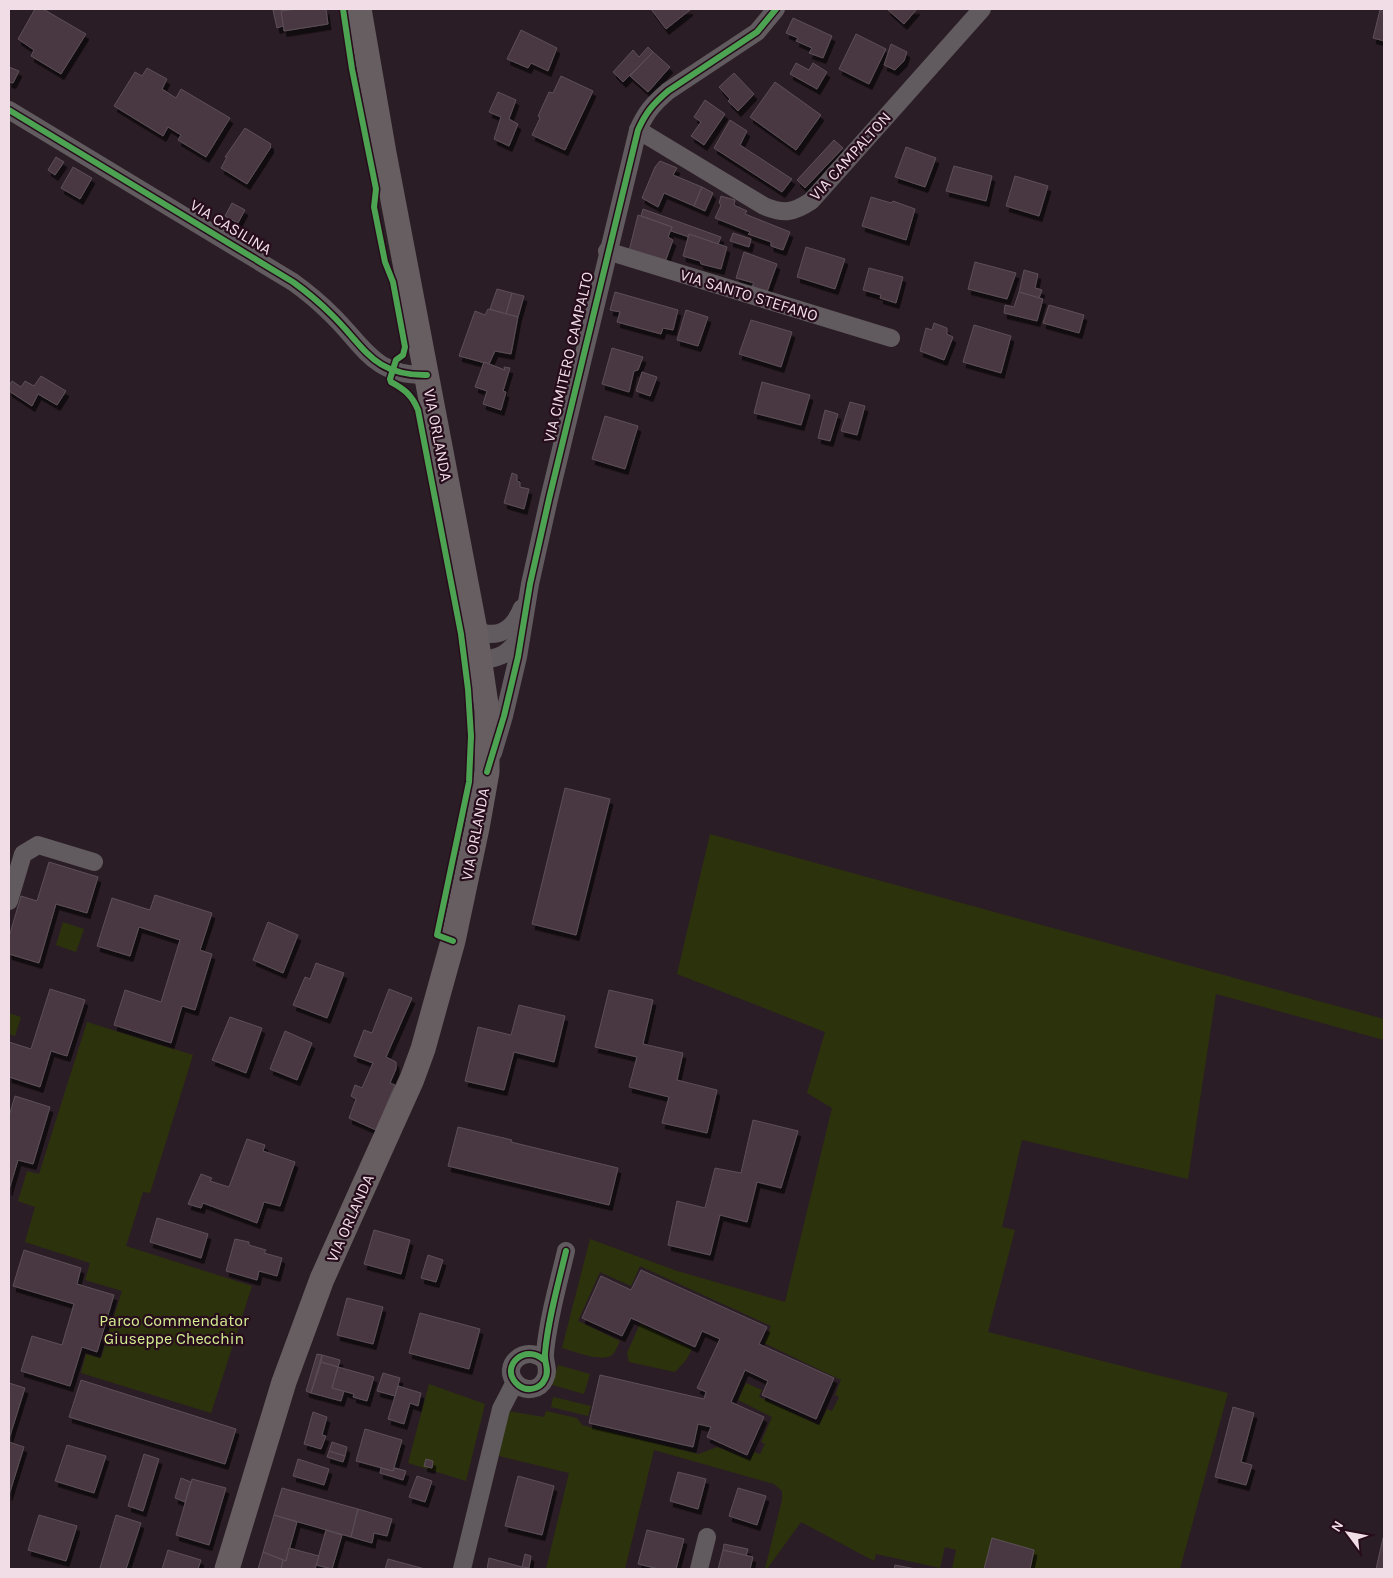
<svg xmlns="http://www.w3.org/2000/svg" width="1393" height="1578" viewBox="0 0 1393 1578" font-family="Karla,sans-serif">
<defs>
<filter id="shadow"><feDropShadow dx="3" dy="5.5" stdDeviation="0" flood-color="#0009"/></filter>
</defs>
<rect width="100%" height="100%" fill="#2b1d25"/>
<!-- green -->
<g fill="#2c330c">
<path d="M710 834 1384 1019V1040L1216 994 1188 1179 1022 1140 1002 1227 1015 1230 988 1332 1228 1393 1180 1569H1030L1034 1550 992 1539 984 1569H952L956 1550 945 1547 940 1568 876 1554 874 1561 801 1522 767 1569H765L782 1500V1491L774 1484 654 1450 625 1569H546L569 1473 499 1456 508 1411 544 1417 546 1411 577 1418 582 1425 699 1454 717 1447 750 1460 754 1452 760 1454 765 1444 761 1442 772 1417 738 1400 746 1383 762 1390 759 1397 819 1425 827 1409 832 1411 839 1397 835 1395 841 1380 764 1343 771 1326 640 1266 631 1286 600 1272 578 1321 620 1341C618 1345 616 1351 612 1355 603 1363 573 1351 562 1348L590 1239 677 1271 785 1302 832 1108 807 1093 825 1032 677 974Z"/>
<path d="M63 922 84 929 76 952 56 945Z"/>
<path d="M9 1013 21 1017 15 1036 9 1034Z"/>
<path d="M87 1022 193 1055 150 1193 143 1192 126 1246 252 1286 211 1413 81 1373 86 1354 101 1358 122 1291 85 1280 90 1263 25 1242 35 1207 18 1201 27 1171 39 1174Z"/>
<path d="M640 1324 692 1349 686 1360 675 1372 629 1362 627 1353Z"/>
<path d="M558 1365 590 1374 584 1394 552 1385Z"/>
<path d="M429 1384 485 1404 466 1481 408 1463Z"/>
<path d="M553 1397 591 1406 588 1416 551 1407Z"/>
</g>
<!-- building -->
<g fill="#4a3943" stroke="#5c4f56" filter="url(#shadow)">
<path d="M35 9H43L86 34 61 74 31 56 34 50 18 39Z"/>
<path d="M282 9 286 25 277 28 273 10Z"/>
<path d="M298 9H326L328 24 284 31 281 11Z"/>
<path d="M651 9H689L690 10 666 29Z"/>
<path d="M887 9H917L904 24Z"/>
<path d="M1380 10 1384 12V41L1373 38Z"/>
<path d="M793 18 832 36 823 58 809 53 812 48 796 41 798 38 786 33Z"/>
<path d="M521 30 557 48 548 71 531 63 528 68 507 59Z"/>
<path d="M856 34 886 49 869 84 839 69Z"/>
<path d="M891 44 907 52 904 61 895 70 884 65Z"/>
<path d="M648 47 653 52 623 82 613 72 633 50 639 57Z"/>
<path d="M653 52 670 67 648 92 630 76Z"/>
<path d="M796 63 809 70 813 63 827 72 817 89 790 74Z"/>
<path d="M9 67 19 71 13 83 9 82Z"/>
<path d="M147 68 167 79 162 89 176 98 181 89 230 118 206 157 178 140 181 135 168 127 163 136 114 106 135 72 142 76Z"/>
<path d="M734 73 754 94 738 111 728 101 730 99 719 87Z"/>
<path d="M561 76 593 91 565 150 532 135 540 118 538 116 549 92 553 93Z"/>
<path d="M775 82 821 115 796 150 750 117Z"/>
<path d="M498 92 516 100 509 119 518 124 509 146 494 139 501 117 489 112Z"/>
<path d="M705 100 725 114 704 145 691 136 701 122 694 117Z"/>
<path d="M730 120 747 131 740 145 792 179 782 192 714 148Z"/>
<path d="M245 128 271 144 270 146 271 147 247 184 221 168 227 157H225Z"/>
<path d="M834 140 843 148 805 188 797 180Z"/>
<path d="M906 147 936 158 925 187 895 177Z"/>
<path d="M56 157 64 162 55 175 48 170Z"/>
<path d="M660 161 677 168 673 175 702 187 694 206 664 193 658 207 642 198 655 167Z"/>
<path d="M954 166 992 176 986 201 946 191Z"/>
<path d="M73 167 92 178 80 199 61 188Z"/>
<path d="M1015 176 1048 186 1039 216 1006 206Z"/>
<path d="M702 187 713 193 705 211 694 206Z"/>
<path d="M721 196 735 200 734 205 747 211 745 214 790 232 783 250 771 246V242L748 234 750 232 715 218 721 205 719 203Z"/>
<path d="M871 197 891 203 893 201 915 209 906 240 862 226Z"/>
<path d="M232 203 245 210 238 223 225 216Z"/>
<path d="M643 209 721 237 718 244 689 234V237L671 231 672 227 641 216Z"/>
<path d="M638 215 672 227 668 237 673 240 665 262 629 251Z"/>
<path d="M733 233 751 239 749 247 730 241Z"/>
<path d="M689 234 727 247 721 269 701 264 700 261 683 256Z"/>
<path d="M806 247 845 259 835 289 797 277Z"/>
<path d="M744 252 777 264 767 292 752 286 754 283 736 278Z"/>
<path d="M975 262 1016 273 1007 299 968 289Z"/>
<path d="M869 268 903 277 896 303 880 298 881 295 863 290Z"/>
<path d="M1024 270 1038 274 1035 288 1042 290 1039 298 1019 292Z"/>
<path d="M497 289 512 293 506 314 490 309Z"/>
<path d="M615 292 678 310 673 330 663 328 661 334 617 322 620 312 610 310Z"/>
<path d="M1019 292 1043 299 1037 321 1004 313 1005 305 1014 307Z"/>
<path d="M512 293 524 296 518 317 506 314Z"/>
<path d="M1049 305 1084 315 1079 333 1043 323Z"/>
<path d="M488 309 518 317 511 354 495 351 489 364 459 356 475 311 485 315Z"/>
<path d="M686 310 708 317 698 346 677 340Z"/>
<path d="M751 320 792 332 781 367 739 354Z"/>
<path d="M934 323 947 328V334L953 337 944 360 920 351 926 328 932 330Z"/>
<path d="M974 325 1011 336 1001 373 963 362Z"/>
<path d="M612 348 643 357 638 370 634 371 629 392 602 384Z"/>
<path d="M484 362 505 370 504 367 510 368 503 391 506 392 501 410 483 404 487 391 475 387Z"/>
<path d="M642 372 657 377 650 396 636 391Z"/>
<path d="M41 376 66 391 57 405 38 394 32 406 9 391V386L12 381 21 387 25 381 34 386Z"/>
<path d="M762 382 810 395 801 425 754 413Z"/>
<path d="M850 402 865 406 857 435 841 431Z"/>
<path d="M825 410 838 414 830 441 818 438Z"/>
<path d="M605 416 638 426 625 469 592 459Z"/>
<path d="M512 473 517 475V481L520 482V487L529 489 524 509 504 503Z"/>
<path d="M565 788 610 799 576 935 532 924Z"/>
<path d="M49 862 98 877 87 913 56 904 39 963 9 954V937L21 896 37 901Z"/>
<path d="M155 895 212 913 200 950 212 954 195 1010 182 1006 171 1043 114 1025 125 990 161 1002 180 940 139 927 130 956 97 946 112 898 150 910Z"/>
<path d="M268 922 298 935 283 973 253 960Z"/>
<path d="M316 963 344 973 327 1018 293 1005 305 977 310 979Z"/>
<path d="M50 989 85 1000 67 1056 51 1051 40 1087 9 1077V1042L31 1049Z"/>
<path d="M389 989 412 998 386 1057 396 1062V1069L390 1083 395 1085 376 1130 349 1118 356 1099 351 1096 355 1085 362 1088 373 1063 354 1056 364 1030 372 1033Z"/>
<path d="M609 990 653 1000 643 1044 683 1053 677 1080 717 1090 707 1133 662 1123 669 1097 629 1087 637 1057 595 1047Z"/>
<path d="M519 1005 565 1016 554 1062 514 1052 504 1090 465 1081 478 1027 511 1035Z"/>
<path d="M230 1017 262 1028 246 1073 212 1060Z"/>
<path d="M285 1031 312 1043 297 1080 270 1069Z"/>
<path d="M15 1096 50 1107 33 1164 18 1160 9 1190V1116Z"/>
<path d="M753 1120 798 1131 781 1188 757 1182 747 1222 720 1215 710 1255 668 1245 677 1201 705 1208 715 1168 741 1173Z"/>
<path d="M458 1127 512 1140 511 1142 618 1168 609 1205 448 1166Z"/>
<path d="M247 1139 265 1145 263 1151 295 1162 280 1206 264 1202 257 1223 203 1203 201 1208 188 1204 201 1174 212 1178 210 1181 229 1187Z"/>
<path d="M157 1218 208 1234 201 1258 150 1242Z"/>
<path d="M374 1230 410 1240 401 1274 364 1264Z"/>
<path d="M235 1239 249 1242V1245L266 1250 264 1253 282 1258 277 1276 259 1271 257 1280 226 1271Z"/>
<path d="M24 1250 81 1268 77 1284 114 1295 97 1352 82 1347 70 1386 21 1371 32 1336 62 1345 74 1304 13 1286Z"/>
<path d="M428 1255 443 1260 436 1282 421 1278Z"/>
<path d="M641 1270 767 1327 759 1344 834 1378 816 1419 762 1395 768 1381 745 1370 731 1402 764 1417 747 1455 707 1437 711 1427 698 1424 693 1447 589 1423 600 1375 704 1399 706 1392 697 1388 720 1339 702 1331 695 1347 631 1318 622 1336 582 1318 601 1276 631 1290Z"/>
<path d="M347 1298 383 1307 373 1344 337 1335Z"/>
<path d="M420 1313 480 1329 469 1369 409 1353Z"/>
<path d="M317 1354 322 1355 311 1393 306 1391Z"/>
<path d="M322 1355 340 1360 338 1367 321 1362Z"/>
<path d="M321 1362 338 1367 332 1388 344 1391 341 1401 311 1393Z"/>
<path d="M338 1367 374 1377 367 1401 353 1397 354 1394 332 1388Z"/>
<path d="M383 1373 400 1378 395 1396 377 1391Z"/>
<path d="M81 1380 236 1429 225 1464 69 1417Z"/>
<path d="M9 1383 25 1388 9 1439Z"/>
<path d="M398 1386 421 1393 418 1406 410 1403 404 1424 388 1419Z"/>
<path d="M1233 1407 1254 1413 1241 1462 1252 1465 1246 1485 1215 1477Z"/>
<path d="M313 1412 327 1417 322 1435 326 1436 321 1449 304 1444Z"/>
<path d="M365 1429 402 1440 393 1471 356 1461Z"/>
<path d="M9 1442 24 1447 9 1495Z"/>
<path d="M332 1442 347 1447 345 1456 329 1451Z"/>
<path d="M67 1445 106 1456 94 1493 55 1481Z"/>
<path d="M329 1451 345 1456 343 1462 327 1457Z"/>
<path d="M144 1454 159 1459 143 1511 128 1506Z"/>
<path d="M298 1459 329 1469 324 1485 293 1476Z"/>
<path d="M426 1459 433 1461 432 1468 424 1466Z"/>
<path d="M381 1468 393 1471 395 1468 406 1471 403 1480 380 1473Z"/>
<path d="M678 1472 706 1479 698 1509 670 1501Z"/>
<path d="M417 1476 432 1481 425 1502 409 1497Z"/>
<path d="M518 1476 554 1486 542 1535 505 1526Z"/>
<path d="M181 1478 191 1482 185 1502 175 1498Z"/>
<path d="M192 1479 226 1488 209 1545 176 1535Z"/>
<path d="M282 1488 358 1509 351 1537 274 1515Z"/>
<path d="M738 1488 766 1496 757 1525 729 1516Z"/>
<path d="M358 1509 392 1519 387 1536 374 1533 372 1543 351 1537Z"/>
<path d="M39 1515 77 1526 66 1561 28 1550Z"/>
<path d="M116 1515 141 1523 126 1569H103L100 1568Z"/>
<path d="M274 1515 297 1522 286 1561 263 1552Z"/>
<path d="M326 1530 342 1535 332 1569 316 1565Z"/>
<path d="M647 1530 684 1539 676 1569H659L638 1564Z"/>
<path d="M992 1538 1034 1550 1030 1569H984Z"/>
<path d="M1383 1538 1384 1569H1376Z"/>
<path d="M724 1544 748 1549 746 1556 723 1550Z"/>
<path d="M289 1548 319 1556 315 1569H281L283 1560 286 1561Z"/>
<path d="M168 1550 201 1560 198 1569H162Z"/>
<path d="M723 1550 753 1557 750 1569H718Z"/>
<path d="M263 1552 283 1560 281 1569H283H258Z"/>
<path d="M525 1554 531 1556 529 1568 522 1567Z"/>
<path d="M489 1558 522 1567V1569H487Z"/>
<path d="M388 1559 425 1569H385Z"/>
<path d="M895 1565 916 1569H894Z"/>
</g>
<g fill="none" stroke-linecap="round" stroke-linejoin="round">
<!-- minor -->
<g stroke="#615b5f" stroke-width="18">
<path d="M9 110 293 282C307 292 320 303 332 315 365 347 373 376 427 375"/>
<path d="M638 130 764 206C784 214 793 213 811 201L982 9"/>
<path d="M607 251 891 338"/>
<path d="M475 630C498 640 513 630 522 608"/>
<path d="M480 661C503 657 505 655 521 638"/>
<path d="M493 753 504 716 518 657 530 584 549 499 638 130C646 112 653 104 668 91L757 32 776 9"/>
<path d="M9 901 23 854 38 845 94 862"/>
<path d="M544 1360C525 1343 500 1366 516 1383 525 1393 540 1390 545 1379 550 1370 544 1363 545 1353 548 1319 558 1285 566 1251"/>
<path d="M462 1569 501 1409 515 1382"/>
<path d="M699 1569 707 1537"/>
</g>
<!-- secondary -->
<path stroke="#665e61" stroke-width="25" d="M227 1569 284 1382 322 1279 412 1079 423 1049 453 941 477 828 487 772V711L475 630 384 153 359 9"/>
<!-- cycleway casing -->
<g stroke="#270d1c" stroke-width="9">
<g id="cycleway">
<path d="M343 9 352 69 376 189 374 207 385 262 393 282 405 347 403 355 396 360 390 379 391 382C404 389 412 395 418 410L461 634 468 689 471 736 469 782 437 935 453 941"/>
<path d="M9 110 293 282C307 292 320 303 332 315 365 347 373 376 427 375"/>
<path d="M487 772 504 716 518 657 530 584 549 499 638 130C646 112 653 104 668 91L757 32 776 9"/>
<path d="M544 1360C525 1343 500 1366 516 1383 525 1393 540 1390 545 1379 550 1370 544 1363 545 1353 548 1319 558 1285 566 1251"/>
</g>
</g>
<!-- cycleway -->
<use href="#cycleway" stroke="#4ca352" stroke-width="6"/>
</g>
<g text-anchor="middle" dominant-baseline="central" stroke-width="4.5" stroke-linejoin="round" paint-order="stroke">
<!-- street labels -->
<g font-size="16" fill="#f0dde6" stroke="#270d1c">
<text transform="translate(850 156) rotate(-48)">VIA CAMPALTON</text>
<text transform="translate(231 227) rotate(31)">VIA CASILINA</text>
<text transform="translate(749 295) rotate(17)">VIA SANTO STEFANO</text>
<text transform="translate(568 357) rotate(-77)">VIA CIMITERO CAMPALTO</text>
<text transform="translate(438 435) rotate(79)">VIA ORLANDA</text>
<text transform="translate(475 834) rotate(-79)">VIA ORLANDA</text>
<text transform="translate(350 1218) rotate(-66)">VIA ORLANDA</text>
</g>
<!-- park labels -->
<g font-size="16" fill="#d4ee92" stroke="#270d1c">
<text x="174" y="1320">Parco Commendator<tspan x="174" dy="18">Giuseppe Checchin</tspan></text>
</g>
</g>
<!-- border -->
<rect width="1393" height="1578" fill="none" stroke="#f0dde6" stroke-width="20"/>
<!-- north arrow -->
<g transform="translate(1348 1533) rotate(302)" stroke="#270d1c" stroke-width="4" paint-order="stroke">
<path d="M0-4L9 19L0 12L-9 19Z" fill="#f0dde6"/>
<text y="-8" font-size="14" font-weight="bold" text-anchor="middle" fill="#f0dde6">N</text>
</g>
</svg>
